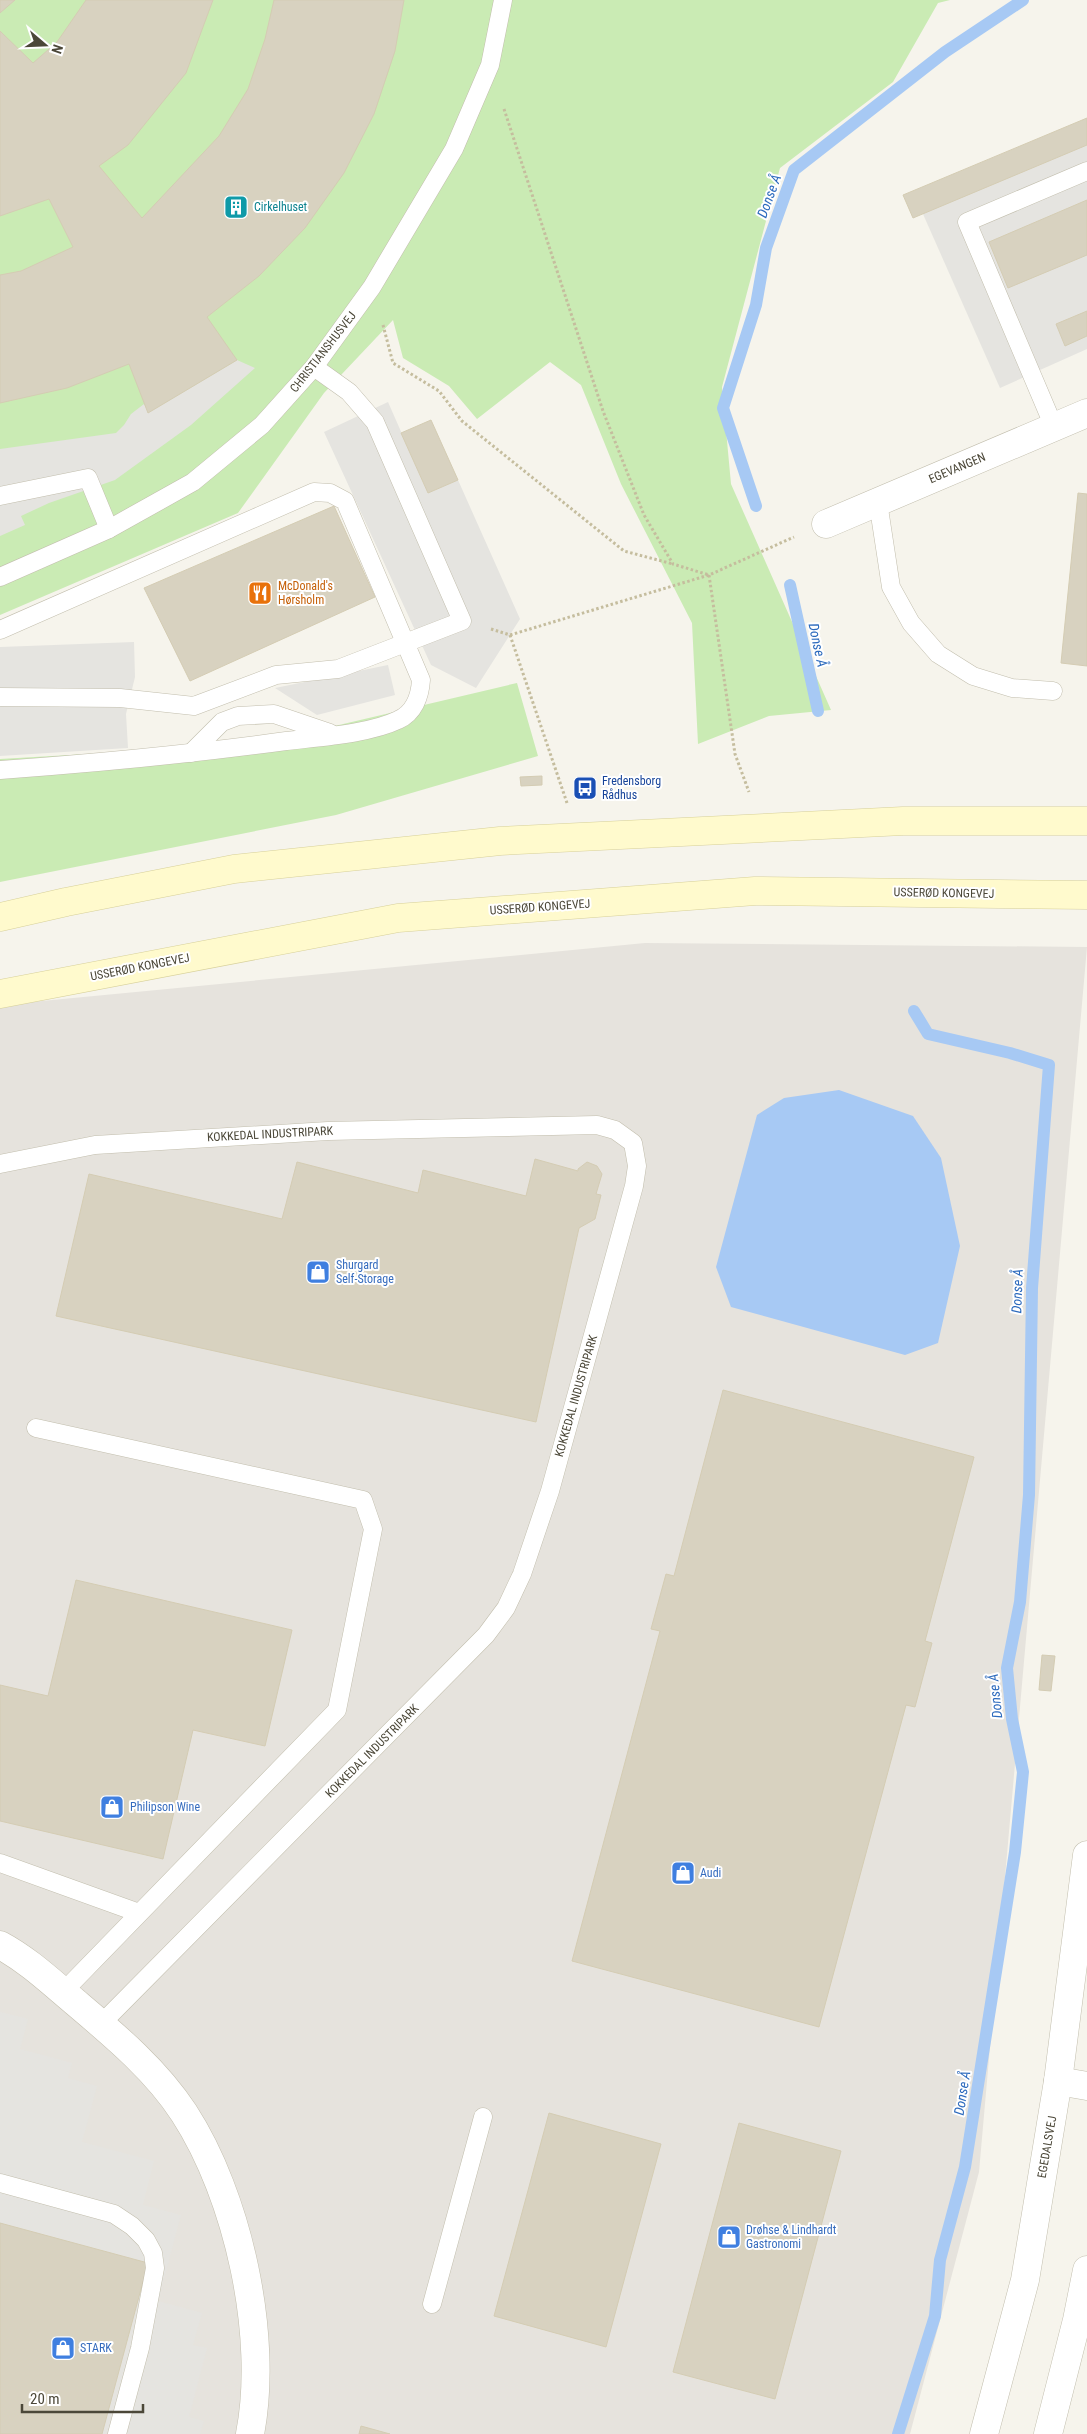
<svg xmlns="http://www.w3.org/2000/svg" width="1087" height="2434" viewBox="0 0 1087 2434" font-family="'Roboto Condensed',sans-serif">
<rect width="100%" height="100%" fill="#f6f4ec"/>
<!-- industrial -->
<path fill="#e6e3dd" d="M645 943 1087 947 979 2172 910 2434H0V1005Z"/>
<!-- green -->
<g fill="#caebb4">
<path d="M0 0H950L938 3 893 82 780 168 722 387 731 484 831 710 769 716 698 744 692 623 621 484 581 385 550 362 477 419 449 386 403 358 393 320 324 393 238 513 0 615Z"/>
<path d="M517 683 538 756 336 815 0 882V759L122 752 288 737Z"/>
</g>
<!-- parking -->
<g fill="#e5e4e0">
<path d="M1087 119V349L1000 388 915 196Z"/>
<path d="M237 360 255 368 191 425 115 480 49 503 21 516 25 525 0 536V449L116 433 124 425 131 414 144 404 149 412Z"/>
<path d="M388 402 428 493 458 480 520 619 476 688 431 665 324 432Z"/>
<path d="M134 642 135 677 126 714 128 748 0 756V647Z"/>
<path d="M388 665 395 695 317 715 275 688Z"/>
<path d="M0 2012 28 2019 20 2049 72 2063 68 2078 97 2086 82 2142 154 2161 143 2205 181 2215 158 2301 202 2313 193 2345 207 2348 189 2417 204 2421 200 2434H100L0 2227Z"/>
</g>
<!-- water -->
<path fill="#a7c9f4" d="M839 1090 913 1116 941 1158 960 1246 938 1343 905 1355 731 1307 716 1267 757 1115 784 1098Z"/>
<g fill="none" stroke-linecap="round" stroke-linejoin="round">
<!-- stream -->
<g stroke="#a7c9f4" stroke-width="12">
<path d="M756 506 723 408 756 305 766 248 794 170 945 52 1023 0"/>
<path d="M790 585 818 711"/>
<path d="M898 2434 935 2316 940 2260 965 2167 1015 1852 1023 1772 1012 1719 1007 1668 1020 1602 1029 1495 1032 1288 1049 1065 1010 1053 928 1034 914 1011"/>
</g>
</g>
<!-- building -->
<g fill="#d8d2c0" stroke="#d4ccb3">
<path d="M0 0H15L0 13Z"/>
<path d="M86 0H213L186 73 128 145 99 166 142 218 219 136 248 89 265 39 274 0H404L395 51 374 114 344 173 305 228 259 276 207 317 237 360 148 413 129 364 67 388 0 403V275L21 271 73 247 49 199 0 216V31L33 63 57 42Z"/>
<path d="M1087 118V145L913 218 903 195Z"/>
<path d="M1087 200V255L1008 288 989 242Z"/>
<path d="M1087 311V336L1065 346 1056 324Z"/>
<path d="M431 420 458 480 428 493 401 433Z"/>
<path d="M1078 493 1087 494V666L1061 663Z"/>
<path d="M334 506 375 597 190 681 144 588Z"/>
<path d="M542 776V785L521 786 520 777Z"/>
<path d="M535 1159 578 1171V1169L587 1162 597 1166 602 1174 596 1194 601 1195 595 1219 579 1228 536 1422 56 1316 89 1174 282 1219 297 1162 418 1193 423 1170 526 1196Z"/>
<path d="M723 1390 974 1457 925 1641 932 1643 915 1707 906 1705 819 2027 572 1961 660 1631 651 1629 666 1574 674 1576Z"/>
<path d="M76 1580 292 1630 265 1746 193 1730 163 1859 0 1821V1685L48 1696Z"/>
<path d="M1042 1655 1055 1656 1051 1691 1039 1690Z"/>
<path d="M549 2113 661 2144 606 2347 494 2316Z"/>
<path d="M739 2123 841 2151 775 2399 673 2372Z"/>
<path d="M0 2223 148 2263 102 2434H0Z"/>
<path d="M361 2426 390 2434H359Z"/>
</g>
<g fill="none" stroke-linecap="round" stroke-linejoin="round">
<!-- service casing -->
<g stroke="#c2bead" stroke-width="19">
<g id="service">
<path d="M1054 427 967 222 1087 171"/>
<path d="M0 496 88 478 109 529"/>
<path d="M878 502 891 587 911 623 938 654 973 676 1012 688 1053 691"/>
<path d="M0 577 109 529 193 482 262 425 314 367 372 287 454 149 490 65 503 0"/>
<path d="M0 630 314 492 330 493 345 501 421 680C420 696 414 713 398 720 369 734 319 737 286 741 191 754 96 763 0 770"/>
<path d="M0 697 120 698 194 706 276 675 338 669 462 621 375 422 349 392 314 367"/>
<path d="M191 753 222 722 238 716 274 714 330 733"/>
<path d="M0 1164 95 1145 328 1131 597 1125 615 1130 633 1143 637 1166 634 1186 550 1491 522 1574 506 1608 486 1635 101 2024"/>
<path d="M36 1428 363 1500 373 1529 337 1710 63 1992"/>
<path d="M0 1863 139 1913"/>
<path d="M0 2183 114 2214 132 2226 146 2240 153 2253 155 2268 140 2348 117 2434"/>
<path d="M432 2304 483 2117"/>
</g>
</g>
<!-- minor casing -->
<g stroke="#c2bead" stroke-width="29">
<g id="minor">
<path d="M826 524 1087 413"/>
<path d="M0 1945C28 1960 51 1982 75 2002 114 2035 156 2070 184 2113 238 2196 269 2336 250 2434"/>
</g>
</g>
<!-- tertiary casing -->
<g stroke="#c2bead" stroke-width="29">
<g id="tertiary">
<path d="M1058 2081 1087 2086"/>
<path d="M984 2434 1025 2280 1058 2081 1087 1855"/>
<path d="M1048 2434 1077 2320 1087 2270"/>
</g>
</g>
<!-- secondary casing -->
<g stroke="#d7d09a" stroke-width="29">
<g id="secondary">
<path d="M0 917 66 902 234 869 500 841 903 821H1087"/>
<path d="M0 994 398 918 755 891 1087 895"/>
</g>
</g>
<!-- path -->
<g stroke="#c5bd9e" stroke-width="3" stroke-dasharray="2.5 2.5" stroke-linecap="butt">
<path d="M504 109 603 411 644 515 673 564 709 575"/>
<path d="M383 325 393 363 439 391 462 421 624 551 673 564"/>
<path d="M709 575 735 754 749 792"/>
<path d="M491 629 510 635 709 575 794 537"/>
<path d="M510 635 567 803"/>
</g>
<!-- service -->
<use href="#service" stroke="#fff" stroke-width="18"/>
<!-- minor -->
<use href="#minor" stroke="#fff" stroke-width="28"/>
<!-- tertiary -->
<use href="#tertiary" stroke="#fff" stroke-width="28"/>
<!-- secondary -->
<use href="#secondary" stroke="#fffacd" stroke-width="28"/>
</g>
<!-- icons -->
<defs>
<g id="building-square" transform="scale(1.25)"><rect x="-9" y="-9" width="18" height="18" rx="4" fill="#0f9aa8" stroke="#fff"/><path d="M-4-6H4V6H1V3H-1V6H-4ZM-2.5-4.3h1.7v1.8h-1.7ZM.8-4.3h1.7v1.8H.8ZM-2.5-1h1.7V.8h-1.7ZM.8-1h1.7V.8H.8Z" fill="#fff"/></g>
<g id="restaurant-square" transform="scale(1.25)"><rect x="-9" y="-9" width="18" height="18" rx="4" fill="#e8710a" stroke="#fff"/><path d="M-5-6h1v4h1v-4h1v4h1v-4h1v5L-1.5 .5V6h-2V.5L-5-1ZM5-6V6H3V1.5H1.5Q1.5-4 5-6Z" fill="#fff"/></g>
<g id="bus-square" transform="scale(1.25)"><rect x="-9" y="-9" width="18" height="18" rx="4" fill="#1a4fb4" stroke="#fff"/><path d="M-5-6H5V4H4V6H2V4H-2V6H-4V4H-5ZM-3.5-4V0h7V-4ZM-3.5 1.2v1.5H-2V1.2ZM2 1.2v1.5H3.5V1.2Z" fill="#fff"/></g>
<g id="shop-square" transform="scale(1.25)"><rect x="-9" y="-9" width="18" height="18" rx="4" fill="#3f7fe0" stroke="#fff"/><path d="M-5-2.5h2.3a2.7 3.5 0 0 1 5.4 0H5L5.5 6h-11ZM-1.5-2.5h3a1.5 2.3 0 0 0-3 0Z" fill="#fff"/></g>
</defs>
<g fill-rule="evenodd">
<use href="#building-square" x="236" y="207"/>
<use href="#restaurant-square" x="260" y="593"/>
<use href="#bus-square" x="585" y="788"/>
<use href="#shop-square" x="318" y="1272"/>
<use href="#shop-square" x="112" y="1807"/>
<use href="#shop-square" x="683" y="1873"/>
<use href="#shop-square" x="729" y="2237"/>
<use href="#shop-square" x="63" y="2348"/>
</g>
<g text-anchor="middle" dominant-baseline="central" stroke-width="4" stroke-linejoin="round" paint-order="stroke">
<!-- culture labels -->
<g font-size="12" fill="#0d838f" stroke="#fff" text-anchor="start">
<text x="254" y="207">Cirkelhuset</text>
</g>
<!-- street labels -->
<g font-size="12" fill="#4b4738" stroke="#fff">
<text transform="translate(323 352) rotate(-52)">CHRISTIANSHUSVEJ</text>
<text transform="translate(957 468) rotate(-23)">EGEVANGEN</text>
<text transform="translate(944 893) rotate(1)">USSERØD KONGEVEJ</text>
<text transform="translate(540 907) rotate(-4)">USSERØD KONGEVEJ</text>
<text transform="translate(140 967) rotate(-11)">USSERØD KONGEVEJ</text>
<text transform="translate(270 1134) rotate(-3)">KOKKEDAL INDUSTRIPARK</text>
<text transform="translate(576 1396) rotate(-74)">KOKKEDAL INDUSTRIPARK</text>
<text transform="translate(372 1751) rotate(-45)">KOKKEDAL INDUSTRIPARK</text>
<text transform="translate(1047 2147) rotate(-80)">EGEDALSVEJ</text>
</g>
<!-- food labels -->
<g font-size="12" fill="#c56008" stroke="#fff" text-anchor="start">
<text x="278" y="586">McDonald's<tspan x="278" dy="14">Hørsholm</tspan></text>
</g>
<!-- transit labels -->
<g font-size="12" fill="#164399" stroke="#fff" text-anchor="start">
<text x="602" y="781">Fredensborg<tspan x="602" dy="14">Rådhus</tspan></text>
</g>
<!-- shop labels -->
<g font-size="12" fill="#366cbe" stroke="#fff" text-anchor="start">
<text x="336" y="1265">Shurgard<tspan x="336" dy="14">Self-Storage</tspan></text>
<text x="130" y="1807">Philipson Wine</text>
<text x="700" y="1873">Audi</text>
<text x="746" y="2230">Drøhse &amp; Lindhardt<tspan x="746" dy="14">Gastronomi</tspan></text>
<text x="80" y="2348">STARK</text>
</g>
<!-- water labels -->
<g font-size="14" font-style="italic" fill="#2c6abd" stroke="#fff">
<text transform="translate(769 196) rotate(-70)">Donse Å</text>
<text transform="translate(818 645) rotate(78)">Donse Å</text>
<text transform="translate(1017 1291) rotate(-88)">Donse Å</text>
<text transform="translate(995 1696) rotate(-96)">Donse Å</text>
<text transform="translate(962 2093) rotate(-81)">Donse Å</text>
</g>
</g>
<!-- north arrow -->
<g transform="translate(45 45) rotate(109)" stroke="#ffffff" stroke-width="4" paint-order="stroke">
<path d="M0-4L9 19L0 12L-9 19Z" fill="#4b4738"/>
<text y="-8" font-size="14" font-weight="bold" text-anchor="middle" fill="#4b4738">N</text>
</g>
<!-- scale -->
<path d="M22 2404v8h121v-8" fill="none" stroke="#4b4738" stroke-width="2.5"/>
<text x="30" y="2404" font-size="15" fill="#4b4738" stroke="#ffffff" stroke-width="4" paint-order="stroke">20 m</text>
</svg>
